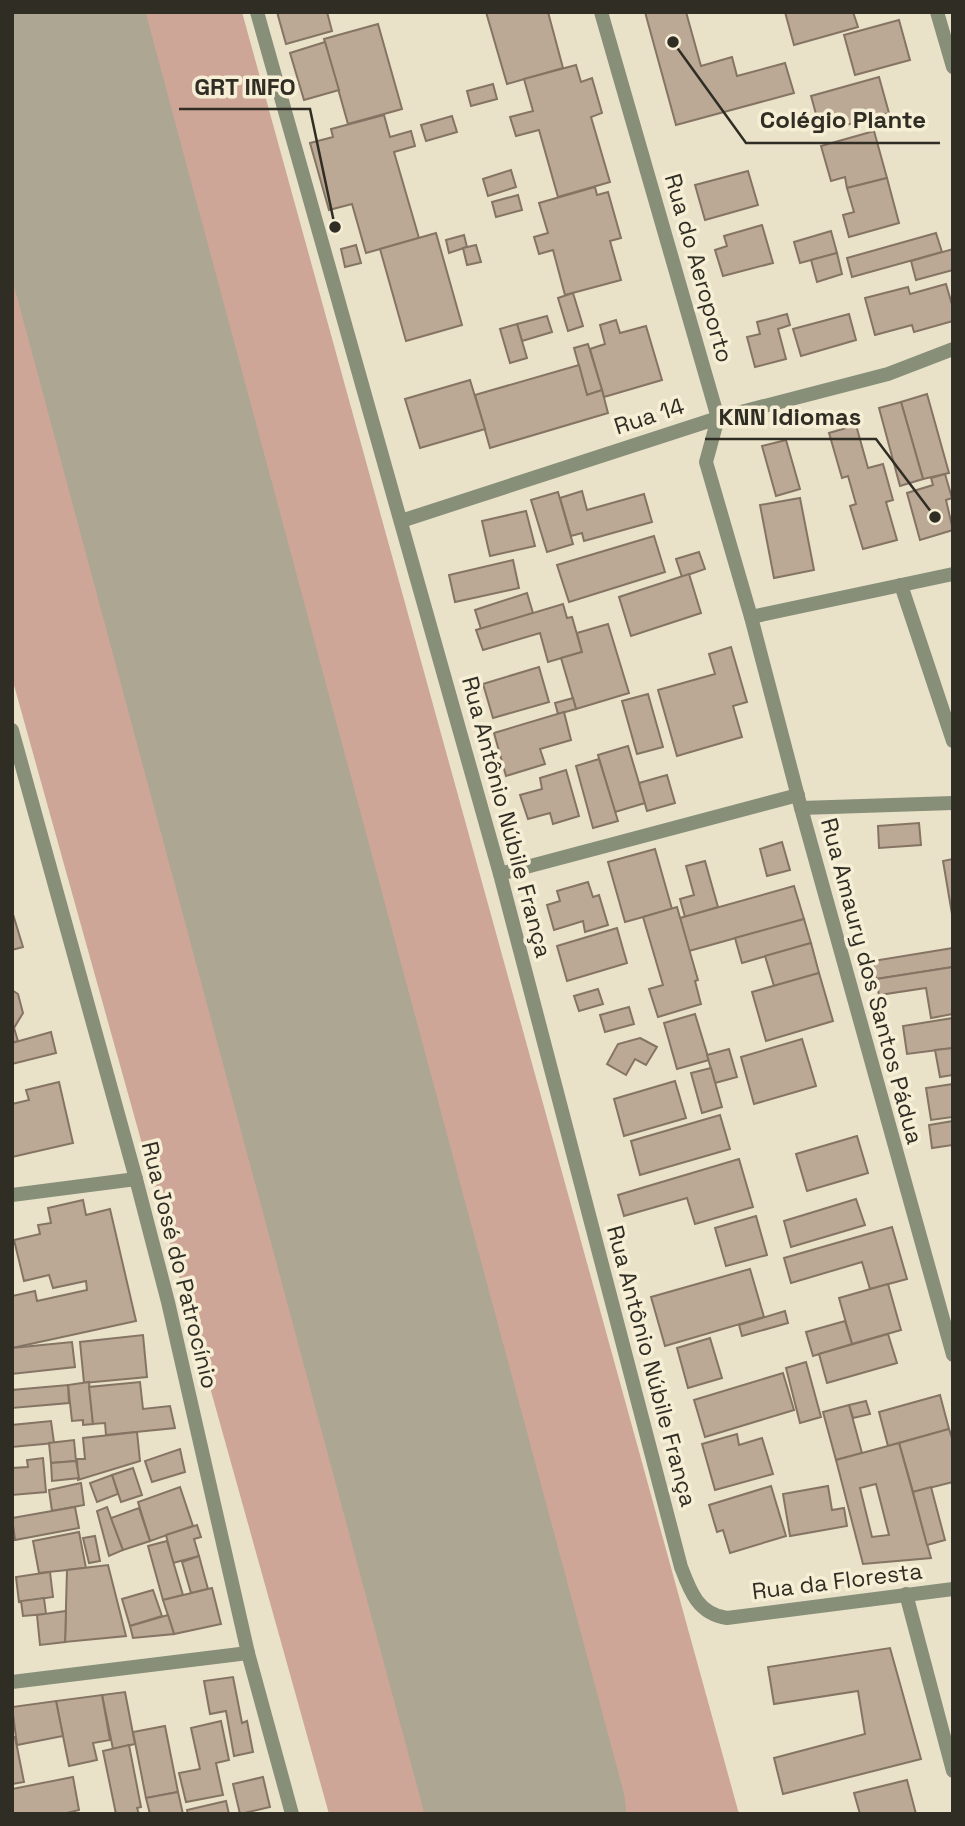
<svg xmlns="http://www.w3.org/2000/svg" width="965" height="1826" viewBox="0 0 965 1826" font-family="'Space Grotesk',sans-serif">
<rect width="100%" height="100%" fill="#e9e2c9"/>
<!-- green -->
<g fill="#cea697">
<path d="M92 12H242L739 1814H577Z"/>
<path d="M12 93 475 1814H329L12 678Z"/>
</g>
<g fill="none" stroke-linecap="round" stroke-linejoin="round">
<!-- runway -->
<path stroke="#aca693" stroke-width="198" d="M43 12 527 1814"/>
</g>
<!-- building -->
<g fill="#bba996" stroke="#857463" stroke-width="2" fill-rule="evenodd">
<path d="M277 12H327L332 31 286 44Z"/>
<path d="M486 12H548L563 68 507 84Z"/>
<path d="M645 12H686L701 66 732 57 737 76 785 63 794 93 676 125Z"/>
<path d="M785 12H853L858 27 794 45Z"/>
<path d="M899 20 910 60 855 75 844 35Z"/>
<path d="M378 24 402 109 348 124 324 39Z"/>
<path d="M325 42 339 90 304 100 290 53Z"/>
<path d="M576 65 581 82 592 78 602 113 591 117 610 182 558 197 539 130 516 136 510 117 533 111 524 79Z"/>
<path d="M879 77 889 113 821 132 811 96Z"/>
<path d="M493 84 497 99 471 106 467 91Z"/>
<path d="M384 115 390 137 411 131 415 146 394 152 419 238 366 253 352 204 329 210 310 143 333 137 331 129Z"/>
<path d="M452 116 457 132 426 141 421 125Z"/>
<path d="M874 131 887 178 847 188 845 177 831 181 821 146Z"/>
<path d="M511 170 516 187 488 196 483 179Z"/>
<path d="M748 171 758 205 705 220 695 185Z"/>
<path d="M887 178 899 223 849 237 843 215 854 212 847 188Z"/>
<path d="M595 187 597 195 608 192 621 238 610 241 621 280 565 295 553 250 539 254 534 237 548 233 539 203Z"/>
<path d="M518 195 522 210 496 217 492 202Z"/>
<path d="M762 225 773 263 723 276 715 250 727 246 724 236Z"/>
<path d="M831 231 837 253 800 263 794 242Z"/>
<path d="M436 233 462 325 406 341 380 249Z"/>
<path d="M936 233 942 252 852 277 847 258Z"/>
<path d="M464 235 467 247 449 253 446 240Z"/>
<path d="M356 245 361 263 345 267 341 249Z"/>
<path d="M476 245 481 262 467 265 463 248Z"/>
<path d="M953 249V270L916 280 911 261Z"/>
<path d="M837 253 842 274 817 282 811 260Z"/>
<path d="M946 284 953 308V321L914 332 912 325 875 335 865 298 908 287 910 294Z"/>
<path d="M573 293 583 326 568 331 558 298Z"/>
<path d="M787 314 790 325 778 329 786 359 755 367 747 337 760 334 757 322Z"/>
<path d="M849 314 856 340 801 356 793 329Z"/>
<path d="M547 316 552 332 522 341 517 324Z"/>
<path d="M616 320 620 333 646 326 662 380 604 397 590 349 605 344 600 325Z"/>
<path d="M517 324 527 358 510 363 500 329Z"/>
<path d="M588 344 602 390 587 395 574 348Z"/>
<path d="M579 365 587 395 602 390 608 413 490 448 475 395Z"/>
<path d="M470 380 485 429 420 448 405 399Z"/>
<path d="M927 394 949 473 923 479 901 402Z"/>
<path d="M901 402 923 479 900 486 879 408Z"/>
<path d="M856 425 868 468 883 464 893 500 886 502 897 540 863 549 850 506 856 504 848 476 842 478 829 433Z"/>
<path d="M786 440 800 489 776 496 762 446Z"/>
<path d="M945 474 952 498 946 500 953 530 920 540 907 493 933 485 931 478Z"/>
<path d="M582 491 587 510 644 494 652 522 584 541 582 533 571 536 560 498Z"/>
<path d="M558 492 573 544 547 552 531 500Z"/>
<path d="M800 498 814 570 774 578 760 505Z"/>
<path d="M526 511 535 546 490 556 482 521Z"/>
<path d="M654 536 665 572 569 602 557 565Z"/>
<path d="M699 552 705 569 682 577 676 559Z"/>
<path d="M513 560 519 588 455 602 449 575Z"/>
<path d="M689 574 701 613 631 636 619 597Z"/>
<path d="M527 593 533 613 481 629 475 610Z"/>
<path d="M563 604 567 618 572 617 582 652 548 662 540 633 483 650 476 630Z"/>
<path d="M608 624 629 693 576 709 561 658 582 652 577 633Z"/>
<path d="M731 647 747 702 733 706 742 737 677 756 658 690 715 674 709 654Z"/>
<path d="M539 667 549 702 493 718 483 684Z"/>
<path d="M648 694 663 747 637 754 622 701Z"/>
<path d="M573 698 576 709 558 714 555 703Z"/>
<path d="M564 712 571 740 540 749 545 764 506 776 494 733Z"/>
<path d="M628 746 645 803 615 812 598 755Z"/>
<path d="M599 759 618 821 593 828 576 766Z"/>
<path d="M566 770 579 816 553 824 550 813 528 819 520 795 542 789 540 778Z"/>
<path d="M667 775 675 803 647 811 639 783Z"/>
<path d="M919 823 921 845 879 848 878 826Z"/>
<path d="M782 842 790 870 767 876 760 849Z"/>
<path d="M655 849 672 909 625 922 608 862Z"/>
<path d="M953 859V920L943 861Z"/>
<path d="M705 861 718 907 685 917 680 899 694 895 686 866Z"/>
<path d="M588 882 593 897 599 895 608 925 585 932 583 921 554 930 547 905 560 901 557 891Z"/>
<path d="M794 886 804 919 689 951 680 918Z"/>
<path d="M677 907 698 980 695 981 701 1004 658 1017 649 989 663 985 643 917Z"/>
<path d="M12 911 23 947 12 950Z"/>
<path d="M804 919 811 943 742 963 735 938Z"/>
<path d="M617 928 627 963 567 981 557 946Z"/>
<path d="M811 943 819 973 774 986 765 956Z"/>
<path d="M953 948V967L876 979 873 961Z"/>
<path d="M953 967V1014L931 1018 926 988 879 995 876 979Z"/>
<path d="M819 973 833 1021 766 1041 752 992Z"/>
<path d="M598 989 603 1004 579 1011 574 996Z"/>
<path d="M12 990 18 994 23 1013 14 1028 18 1041 12 1043Z"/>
<path d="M629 1007 634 1024 605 1032 600 1015Z"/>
<path d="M695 1014 709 1060 677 1069 664 1023Z"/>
<path d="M953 1018V1048L907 1054 903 1026Z"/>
<path d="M51 1032 56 1053 12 1064V1043Z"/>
<path d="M640 1038 657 1047 646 1065 635 1059 626 1075 607 1064 618 1044Z"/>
<path d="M802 1039 816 1086 754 1104 741 1057Z"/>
<path d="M953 1048V1075L940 1077 935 1050Z"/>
<path d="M729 1049 737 1077 715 1083 707 1055Z"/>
<path d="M711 1068 722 1107 702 1113 691 1073Z"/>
<path d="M675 1081 686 1118 624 1136 614 1099Z"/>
<path d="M59 1082 73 1143 12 1157V1104L29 1100 26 1090Z"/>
<path d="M953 1084V1117L931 1120 926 1088Z"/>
<path d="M720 1115 730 1149 640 1175 631 1141Z"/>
<path d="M953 1121V1145L932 1148 929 1125Z"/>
<path d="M857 1136 868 1173 807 1191 796 1154Z"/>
<path d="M739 1159 753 1207 695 1224 687 1198 624 1216 618 1195Z"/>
<path d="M856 1199 865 1225 791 1247 784 1221Z"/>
<path d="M83 1200 86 1215 110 1209 136 1321 12 1348V1296L35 1291 37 1301 87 1290 86 1281 53 1288 49 1275 24 1281 14 1240 40 1234 38 1225 51 1223 48 1208Z"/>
<path d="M756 1216 767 1255 726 1266 715 1228Z"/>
<path d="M892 1227 907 1279 870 1289 862 1262 791 1283 784 1258Z"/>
<path d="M750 1269 764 1317 665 1346 651 1297Z"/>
<path d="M888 1284 901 1330 852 1344 839 1298Z"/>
<path d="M785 1311 788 1323 742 1336 739 1325Z"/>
<path d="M845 1321 852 1344 813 1356 806 1332Z"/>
<path d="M888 1334 897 1363 827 1383 819 1354Z"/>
<path d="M143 1335 147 1377 84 1383 80 1342Z"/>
<path d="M710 1338 722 1378 688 1388 677 1348Z"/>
<path d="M72 1342 75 1367 12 1374V1348Z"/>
<path d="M806 1362 821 1417 800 1423 786 1368Z"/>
<path d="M783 1373 794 1410 705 1437 694 1400Z"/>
<path d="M89 1382 93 1424 83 1425V1420L72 1421 68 1385Z"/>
<path d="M140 1382 143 1409 170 1406 175 1428 106 1435 105 1423 93 1424 89 1387Z"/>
<path d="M68 1385 69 1403 12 1408V1390Z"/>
<path d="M940 1395 949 1429 888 1446 879 1412Z"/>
<path d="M866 1401 870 1414 853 1418 849 1405Z"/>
<path d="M849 1405 862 1453 836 1460 823 1412Z"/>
<path d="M51 1421 54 1443 12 1447V1425Z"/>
<path d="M949 1429 953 1441V1482L913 1492 899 1443Z"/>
<path d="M137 1432 140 1461 78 1480 77 1459H85L83 1438Z"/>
<path d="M737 1434 739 1445 762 1438 773 1474 715 1490 702 1444Z"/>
<path d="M74 1440 76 1461 51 1463 49 1443Z"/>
<path d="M899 1443 931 1558 863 1564 836 1460ZM876 1484 889 1535 872 1537 860 1488Z"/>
<path d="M180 1449 185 1472 152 1482 145 1461Z"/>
<path d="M43 1458 46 1492 12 1495V1468L28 1467 27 1460Z"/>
<path d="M76 1461 79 1478 52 1481 51 1463Z"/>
<path d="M133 1468 142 1495 121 1502 112 1475Z"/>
<path d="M112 1475 118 1494 97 1502 90 1483Z"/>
<path d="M81 1483 84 1505 52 1511 49 1490Z"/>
<path d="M771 1486 786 1536 730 1553 723 1530 717 1532 709 1505Z"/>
<path d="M828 1486 832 1510 844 1508 847 1526 790 1536 783 1494Z"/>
<path d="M180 1487 193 1526 150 1541 138 1502Z"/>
<path d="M931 1487 945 1540 927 1545 913 1492Z"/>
<path d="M75 1507 79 1528 15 1540 12 1518Z"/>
<path d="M107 1507 123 1550 109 1556 97 1511Z"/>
<path d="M139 1508 150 1541 123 1550 111 1518Z"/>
<path d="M197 1525 201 1537 194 1539 199 1556 173 1563 166 1535Z"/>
<path d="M79 1532 86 1568 39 1573 33 1541Z"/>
<path d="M95 1536 100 1561 89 1563 83 1538Z"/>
<path d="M167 1541 183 1595 163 1600 148 1546Z"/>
<path d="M199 1556 208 1589 191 1593 182 1562Z"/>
<path d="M108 1565 126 1636 65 1642 67 1570Z"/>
<path d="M50 1572 53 1597 19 1602 16 1577Z"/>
<path d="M212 1588 221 1624 174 1634 163 1600Z"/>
<path d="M153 1590 162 1616 130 1626 122 1599Z"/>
<path d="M44 1598 46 1614 23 1616 21 1601Z"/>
<path d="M66 1611 65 1642 40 1645 37 1615Z"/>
<path d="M168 1615 174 1634 133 1638 130 1626Z"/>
<path d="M890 1648 921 1759 783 1794 774 1758 865 1734 858 1691 774 1704 768 1667Z"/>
<path d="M233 1677 242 1723 247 1721 253 1752 234 1756 226 1711 210 1714 204 1681Z"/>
<path d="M125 1692 135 1744 113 1749 102 1695Z"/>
<path d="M102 1695 110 1740 93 1743 97 1760 69 1766 56 1701Z"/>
<path d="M56 1701 63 1736 17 1745 12 1707Z"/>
<path d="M221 1721 229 1760 216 1763 223 1795 186 1802 179 1773 200 1769 191 1728Z"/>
<path d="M165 1726 178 1792 146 1798 133 1732Z"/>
<path d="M12 1737H15L24 1782 12 1784Z"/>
<path d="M129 1745 141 1807 137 1808 139 1814H116L103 1751Z"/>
<path d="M73 1777 79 1810 63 1814H12V1789Z"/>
<path d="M263 1777 270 1807 240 1814 233 1784Z"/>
<path d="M907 1780 916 1814H860L854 1793Z"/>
<path d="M178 1792 183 1814H150L146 1798Z"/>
<path d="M226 1801 229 1814H188L187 1810Z"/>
</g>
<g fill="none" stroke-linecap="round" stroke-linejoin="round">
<!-- street -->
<g stroke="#888f79" stroke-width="14">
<path d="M257 12 500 874 681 1567C690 1591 698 1614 727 1618L953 1589"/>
<path d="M601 12 718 418 706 462 751 617 801 808 953 1355"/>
<path d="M937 12 953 67"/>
<path d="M401 521 718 418 888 374 953 349"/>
<path d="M901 585 953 741"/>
<path d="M751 617 953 574"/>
<path d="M12 730 136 1179 168 1302 248 1653 292 1814"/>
<path d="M801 808 953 803"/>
<path d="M500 874 798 795"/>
<path d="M12 1195 136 1179"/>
<path d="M906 1594 953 1771"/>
<path d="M12 1682 248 1653"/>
</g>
</g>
<g text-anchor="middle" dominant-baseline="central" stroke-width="7" stroke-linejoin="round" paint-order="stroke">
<!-- street labels -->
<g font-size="23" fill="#302d24" stroke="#f6efd6">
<text transform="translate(699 268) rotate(74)">Rua do Aeroporto</text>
<text transform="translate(649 416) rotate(-18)">Rua 14</text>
<text transform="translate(507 817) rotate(75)">Rua Antônio Núbile França</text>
<text transform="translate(872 981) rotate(75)">Rua Amaury dos Santos Pádua</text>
<text transform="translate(180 1265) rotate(76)">Rua José do Patrocínio</text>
<text transform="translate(652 1366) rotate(75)">Rua Antônio Núbile França</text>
<text transform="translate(837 1581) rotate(-7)">Rua da Floresta</text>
</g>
</g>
<!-- callouts -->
<path fill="none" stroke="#302d24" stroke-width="2.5" d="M335 227L310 109H179M673 42L746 143H940M935 517L876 439H705"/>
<g fill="#302d24" stroke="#f6efd6" stroke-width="2.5">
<circle cx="335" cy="227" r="7"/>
<circle cx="673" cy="42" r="7"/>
<circle cx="935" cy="517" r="7"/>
</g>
<g font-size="24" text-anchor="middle" font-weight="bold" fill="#302d24" stroke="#f6efd6" stroke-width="7" stroke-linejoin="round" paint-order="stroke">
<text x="245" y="95">GRT INFO</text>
<text x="843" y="128">Colégio Plante</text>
<text x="790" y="425">KNN Idiomas</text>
</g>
<!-- border -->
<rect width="965" height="1826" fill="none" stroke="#302d24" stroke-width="28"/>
</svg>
